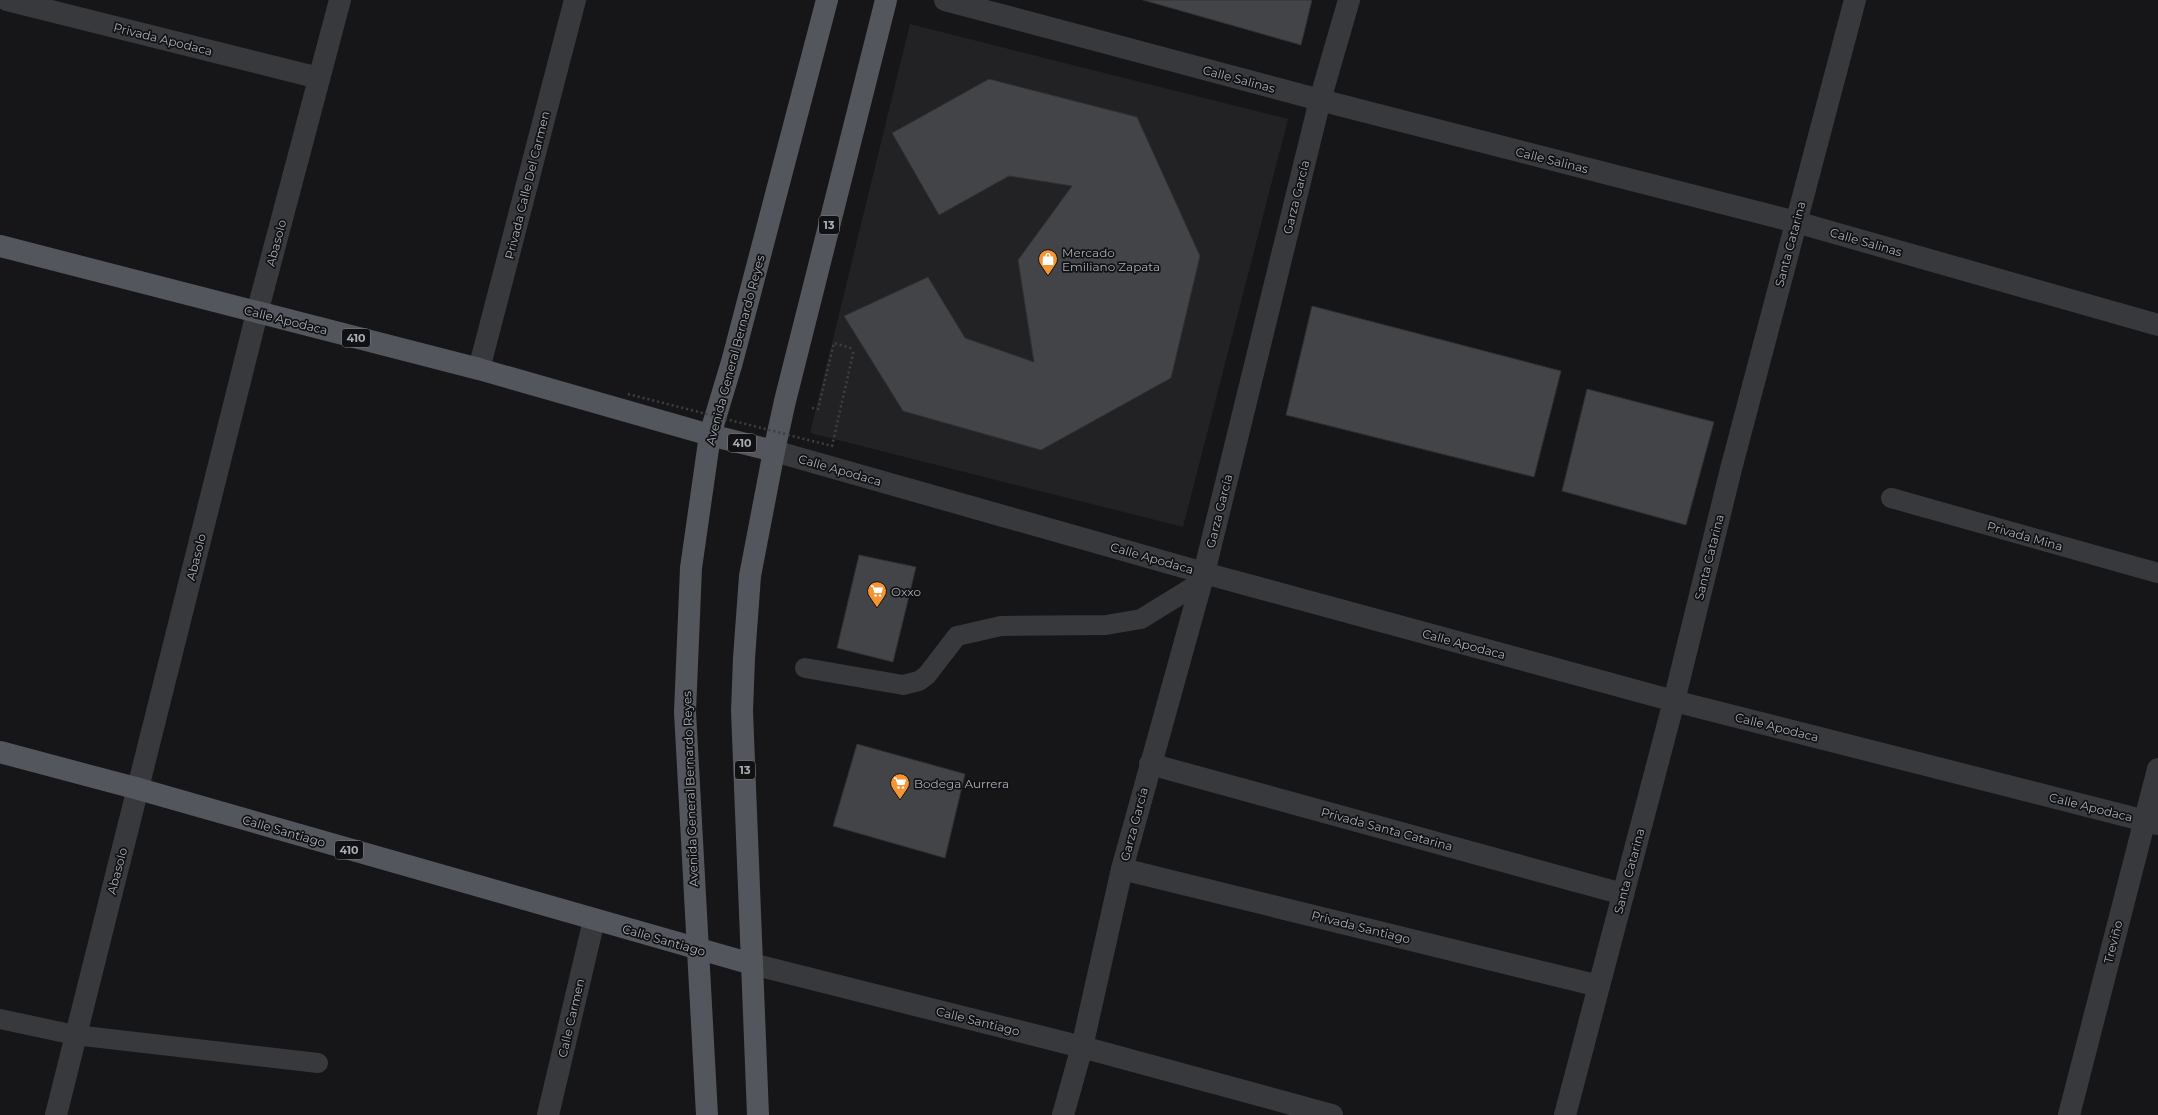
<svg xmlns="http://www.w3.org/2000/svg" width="2158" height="1115" viewBox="0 0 2158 1115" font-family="Montserrat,sans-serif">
<rect width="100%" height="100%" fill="#161618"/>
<!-- built -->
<path fill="#222225" d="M910 24 1288 119 1183 527 810 433Z"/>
<!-- building -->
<g fill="#424448" stroke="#303134">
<path d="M1143 0H1312L1301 45Z"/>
<path d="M989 79 1137 117 1200 256 1171 378 1041 450 903 411 844 316 928 277 965 338 1034 362 1018 260 1072 186 1009 176 939 215 892 133Z"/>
<path d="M1312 306 1561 371 1534 477 1286 415Z"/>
<path d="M1587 389 1714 422 1686 525 1562 491Z"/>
<path d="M859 555 916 567 893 662 837 648Z"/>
<path d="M857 744 965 774 945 858 833 826Z"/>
</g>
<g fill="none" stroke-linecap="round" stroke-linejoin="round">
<!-- path -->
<path stroke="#3d4044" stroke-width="2.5" stroke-dasharray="2 3" stroke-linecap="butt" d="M812 408 818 409 834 343 854 349"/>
<!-- service -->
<g stroke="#37393d" stroke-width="20">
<path d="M1891 498 2158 573"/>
<path d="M805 668 903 685 919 681 927 675 957 636 1001 626 1106 625 1141 619 1201 582"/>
<path d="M0 1019 75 1035 318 1063"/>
</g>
<!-- minor -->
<g stroke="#37393d" stroke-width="22">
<path d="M7 0 319 78"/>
<path d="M945 0 1320 100 1796 222 2158 325"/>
<path d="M479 369 575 0"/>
<path d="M774 451 1204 573 1674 701 2158 824"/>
<path d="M1150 764 1623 894"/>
<path d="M1122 869 1599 986"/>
<path d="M752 964 1082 1047 1332 1115"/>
<path d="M56 1115 257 313 340 0"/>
<path d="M548 1115 594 920"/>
<path d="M1063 1115 1082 1047 1122 869 1204 573 1320 100 1349 0"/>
<path d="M1565 1115 1674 701 1731 469 1855 0"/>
<path d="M2069 1115 2158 769"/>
</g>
<!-- primary -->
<g stroke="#53565c" stroke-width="22">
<path d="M0 246 479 369 710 435 774 451"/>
<path d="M0 752 139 789 752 964"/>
<path d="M707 1115 685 712 691 568 710 435 732 362 827 0"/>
<path d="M758 1115 742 711 744 658 750 576 774 451 785 401 886 0"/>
</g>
<!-- path-bridge -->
<path stroke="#3d4044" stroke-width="2.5" stroke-dasharray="2 3" stroke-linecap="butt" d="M628 394 832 446 854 349"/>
</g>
<!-- icons -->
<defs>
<g id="shop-pin" transform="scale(1)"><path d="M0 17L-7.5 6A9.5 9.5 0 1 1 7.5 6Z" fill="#f49432" stroke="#111113"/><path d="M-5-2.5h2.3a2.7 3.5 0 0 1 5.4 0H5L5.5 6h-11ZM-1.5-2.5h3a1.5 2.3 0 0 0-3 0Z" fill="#fff"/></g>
<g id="supermarket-pin" transform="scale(1)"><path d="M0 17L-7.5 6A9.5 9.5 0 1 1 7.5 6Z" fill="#f49432" stroke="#111113"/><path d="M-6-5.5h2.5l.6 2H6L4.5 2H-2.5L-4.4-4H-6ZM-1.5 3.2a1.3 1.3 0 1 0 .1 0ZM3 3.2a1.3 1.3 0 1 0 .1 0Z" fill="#fff"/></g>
</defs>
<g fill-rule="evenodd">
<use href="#shop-pin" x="1048" y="259"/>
<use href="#supermarket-pin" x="877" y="591"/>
<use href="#supermarket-pin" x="900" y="783"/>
</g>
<g text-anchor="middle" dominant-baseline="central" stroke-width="3.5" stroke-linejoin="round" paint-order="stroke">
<!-- shield labels -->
<g fill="#111113" stroke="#7b8086" stroke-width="1">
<rect x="819" y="216" width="20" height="18" rx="3"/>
<rect x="342" y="329" width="28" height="18" rx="3"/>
<rect x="728" y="434" width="28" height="18" rx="3"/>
<rect x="735" y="761" width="20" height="18" rx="3"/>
<rect x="335" y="841" width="28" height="18" rx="3"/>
</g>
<g font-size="11" font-weight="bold" fill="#a8afb8">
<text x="829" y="225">13</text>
<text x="356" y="338">410</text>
<text x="742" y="443">410</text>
<text x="745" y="770">13</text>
<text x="349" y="850">410</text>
</g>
<!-- street labels -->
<g font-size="12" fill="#a8afb8" stroke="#111113">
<text transform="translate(163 39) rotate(14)">Privada Apodaca</text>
<text transform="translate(1239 79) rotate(15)">Calle Salinas</text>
<text transform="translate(1552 160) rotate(14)">Calle Salinas</text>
<text transform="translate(527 185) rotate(-76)">Privada Calle Del Carmen</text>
<text transform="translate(1296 197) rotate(-76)">Garza García</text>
<text transform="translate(1866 242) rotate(16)">Calle Salinas</text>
<text transform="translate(276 243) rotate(-75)">Abasolo</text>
<text transform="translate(1790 244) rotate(-75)">Santa Catarina</text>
<text transform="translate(286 320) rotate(14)">Calle Apodaca</text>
<text transform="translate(735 350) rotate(-75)">Avenida General Bernardo Reyes</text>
<text transform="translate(840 470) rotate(16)">Calle Apodaca</text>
<text transform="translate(1219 511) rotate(-76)">Garza García</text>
<text transform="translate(2025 536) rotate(16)">Privada Mina</text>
<text transform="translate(196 557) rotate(-76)">Abasolo</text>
<text transform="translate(1709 557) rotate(-76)">Santa Catarina</text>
<text transform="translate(1152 558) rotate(16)">Calle Apodaca</text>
<text transform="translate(1464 644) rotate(15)">Calle Apodaca</text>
<text transform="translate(1777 727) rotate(14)">Calle Apodaca</text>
<text transform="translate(690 789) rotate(-92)">Avenida General Bernardo Reyes</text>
<text transform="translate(2091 807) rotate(14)">Calle Apodaca</text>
<text transform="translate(1134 824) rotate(-75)">Garza García</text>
<text transform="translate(1387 829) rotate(15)">Privada Santa Catarina</text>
<text transform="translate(284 831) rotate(16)">Calle Santiago</text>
<text transform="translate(117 871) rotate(-75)">Abasolo</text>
<text transform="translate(1629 871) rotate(-75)">Santa Catarina</text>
<text transform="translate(1361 927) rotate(14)">Privada Santiago</text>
<text transform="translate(664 940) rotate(16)">Calle Santiago</text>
<text transform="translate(2113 942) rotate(-76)">Treviño</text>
<text transform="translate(571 1018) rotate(-77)">Calle Carmen</text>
<text transform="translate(978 1021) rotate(14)">Calle Santiago</text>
</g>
<!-- poi labels -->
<g font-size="12" fill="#a8afb8" stroke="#111113" text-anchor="start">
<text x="1062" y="252">Mercado<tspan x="1062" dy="14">Emiliano Zapata</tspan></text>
<text x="891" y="591">Oxxo</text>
<text x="914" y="783">Bodega Aurrera</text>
</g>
</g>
</svg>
